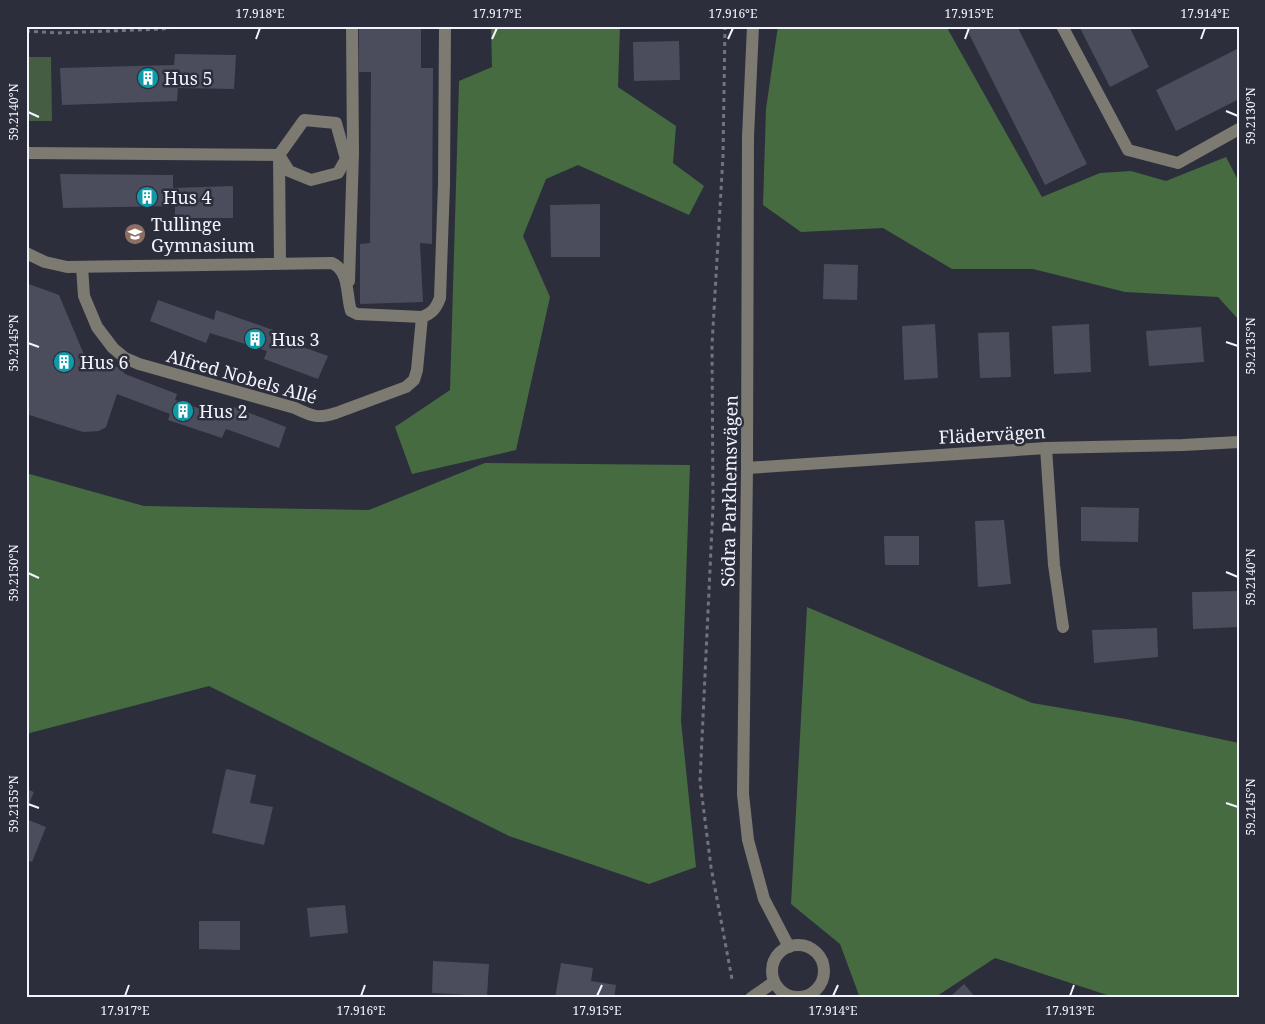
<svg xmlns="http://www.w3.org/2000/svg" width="1265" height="1024" viewBox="0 0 1265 1024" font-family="'Noto Serif',serif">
<rect width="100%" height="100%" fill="#2c2e3c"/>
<!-- green -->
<path fill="#455d42" d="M26 57H51L52 121H26Z"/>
<!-- forest -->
<g fill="#466b41">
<path d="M491 26H620L618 87 676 126 673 163 704 186 689 215 578 165 546 179 523 236 550 297 516 450 412 474 395 427 450 390 459 83V81L492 67Z"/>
<path d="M778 26H946L1042 197 1100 173 1131 171 1166 181 1226 157 1239 182V320L1218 297 1125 292 1033 269H952L883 228 801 232 763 205 766 109Z"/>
<path d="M485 463 690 465 681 721 696 867 649 884 509 836 209 686 26 734V473L144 506 369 510Z"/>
<path d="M807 607 1032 703 1126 719 1239 743V998H1116L995 958 934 998H860L840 944 791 904Z"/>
</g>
<!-- building -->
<g fill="#4b4d5d">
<path d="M359 26H421V68H433L432 244 420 243 423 302 360 304V244L370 243 371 72H359Z"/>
<path d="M965 26H1017L1087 164 1045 185Z"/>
<path d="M1079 26H1129L1149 67 1110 87Z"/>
<path d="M679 41 680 80 634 81 633 42Z"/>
<path d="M1239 48V99L1176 131 1156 90Z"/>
<path d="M175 54 236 55 234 89 178 88 177 101 62 105 60 68 174 65Z"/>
<path d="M60 174 173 175V188L233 186V218H175V206L63 208Z"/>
<path d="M600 204V257H551L550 205Z"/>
<path d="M824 264 858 265 857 300 823 299Z"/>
<path d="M26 283 59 295 85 357 120 368 125 374 177 394 175 400 229 419 234 407 286 427 279 448 226 429 222 438 168 420 170 414 117 394 106 427 99 431 83 432 26 414Z"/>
<path d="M158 300 214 320 216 310 273 330 272 336 328 356 318 379 264 359 267 351 210 333 206 343 150 321Z"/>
<path d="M935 324 938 378 904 380 902 326Z"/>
<path d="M1089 324 1091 372 1054 374 1052 326Z"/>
<path d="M1201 327 1204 362 1149 366 1146 331Z"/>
<path d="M1009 332 1011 377 980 378 978 333Z"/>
<path d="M1081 507 1139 508 1138 542 1081 541Z"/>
<path d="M1004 520 1011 584 978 587 975 521Z"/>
<path d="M884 536H919V565H885Z"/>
<path d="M1239 591V627L1193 629 1192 592Z"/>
<path d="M1157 628 1158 657 1094 663 1092 630Z"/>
<path d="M226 769 256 775 250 803 273 807 264 845 212 833Z"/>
<path d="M26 789 34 792 26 811Z"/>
<path d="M26 819 46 827 32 862 26 860Z"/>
<path d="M345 905 348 933 310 937 307 908Z"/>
<path d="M199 921H240V950L199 949Z"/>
<path d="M433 961 489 964 487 996 432 993Z"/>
<path d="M561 963 593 968 591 981 616 985 614 998H555Z"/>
<path d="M964 984 976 998H949Z"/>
</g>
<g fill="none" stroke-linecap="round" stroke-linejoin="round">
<!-- path -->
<g stroke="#717380" stroke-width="3" stroke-dasharray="4 4" stroke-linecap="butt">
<path d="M725 26 723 156 712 345 713 506 700 781 711 867 732 979"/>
<path d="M26 31 57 33 163 29 178 26"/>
</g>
<!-- minor -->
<g stroke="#7d7a72" stroke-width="12">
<path d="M753 26 748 137 747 468 743 794 748 840 764 899 789 947"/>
<path d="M1062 26 1128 150 1178 163 1239 129"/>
<path d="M304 120 336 123 346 159 338 173 311 180 289 171 279 155Z"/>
<path d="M26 153 279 155 280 263"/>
<path d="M26 253 45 262 67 267 332 263C350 271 346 295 351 311L357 314 422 317"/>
<path d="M82 267 84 296 97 327 113 348 125 358 139 364 295 408C312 416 317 419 336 413L406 387 414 380 417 370 422 317C433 313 436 308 440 298L444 184 445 26"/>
<path d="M349 281 353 153 352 26"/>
<path d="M1046 448 1054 565 1063 627"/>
<path d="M747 468 1046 448 1183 445 1239 442"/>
<circle cx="798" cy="971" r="26"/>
<path d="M751 998 774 982"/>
</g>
</g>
<!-- ticks -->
<path fill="none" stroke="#f2f4fe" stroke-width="2" d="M256 39 260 28M492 39 497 28M728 39 733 28M965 39 969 28M1201 39 1205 28M1226 111 1238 116M28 112 39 117M1226 342 1238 346M28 343 39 347M1226 572 1238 577M28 573 39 578M1226 803 1238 807M28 804 39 808M125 996 129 985M361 996 365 985M597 996 602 985M833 996 838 985M1070 996 1074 985"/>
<!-- icons -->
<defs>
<g id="building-disc" transform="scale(1.125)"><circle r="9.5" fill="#0f9aa8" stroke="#2c2e3c"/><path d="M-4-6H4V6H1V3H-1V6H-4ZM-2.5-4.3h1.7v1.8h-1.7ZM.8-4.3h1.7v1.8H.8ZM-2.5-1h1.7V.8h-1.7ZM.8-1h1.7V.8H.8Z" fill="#fff"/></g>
<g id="school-disc" transform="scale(1.125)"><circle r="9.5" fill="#8d6e63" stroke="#2c2e3c"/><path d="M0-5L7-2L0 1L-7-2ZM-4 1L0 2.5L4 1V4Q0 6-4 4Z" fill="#fff"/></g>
</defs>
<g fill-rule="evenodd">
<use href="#building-disc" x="148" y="78"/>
<use href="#building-disc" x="147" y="197"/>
<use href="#school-disc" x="135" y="234"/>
<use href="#building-disc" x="255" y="339"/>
<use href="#building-disc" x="64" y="362"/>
<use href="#building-disc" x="183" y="411"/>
</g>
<g text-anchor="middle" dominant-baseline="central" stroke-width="5" stroke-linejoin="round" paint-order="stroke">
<!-- poi labels -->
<g font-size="18" fill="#f2f4fe" stroke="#2c2e3c" text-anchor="start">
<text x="164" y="78">Hus 5</text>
<text x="163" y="197">Hus 4</text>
<text x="151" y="224">Tullinge<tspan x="151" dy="21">Gymnasium</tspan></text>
<text x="271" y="339">Hus 3</text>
<text x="80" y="362">Hus 6</text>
<text x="199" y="411">Hus 2</text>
</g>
<!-- street labels -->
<g font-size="18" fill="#f2f4fe" stroke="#2c2e3c">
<text transform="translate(242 376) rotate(16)">Alfred Nobels Allé</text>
<text transform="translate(992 434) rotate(-3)">Flädervägen</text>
<text transform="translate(729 491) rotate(-89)">Södra Parkhemsvägen</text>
</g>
</g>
<!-- border -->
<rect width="1265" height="1024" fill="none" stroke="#2c2e3c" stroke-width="55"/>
<rect x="28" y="28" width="1210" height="968" fill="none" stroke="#f2f4fe" stroke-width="2"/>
<g font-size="12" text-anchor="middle" fill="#f2f4fe">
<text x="260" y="18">17.918°E</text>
<text x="497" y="18">17.917°E</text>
<text x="733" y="18">17.916°E</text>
<text x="969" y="18">17.915°E</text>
<text x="1205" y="18">17.914°E</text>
<text transform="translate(14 112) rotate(-90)" y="4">59.2140°N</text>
<text transform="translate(1251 116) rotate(-90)" y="4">59.2130°N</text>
<text transform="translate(14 343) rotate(-90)" y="4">59.2145°N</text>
<text transform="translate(1251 346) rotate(-90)" y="4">59.2135°N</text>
<text transform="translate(14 573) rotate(-90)" y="4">59.2150°N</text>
<text transform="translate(1251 577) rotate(-90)" y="4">59.2140°N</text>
<text transform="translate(14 804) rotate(-90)" y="4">59.2155°N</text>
<text transform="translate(1251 807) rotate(-90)" y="4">59.2145°N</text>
<text x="125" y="1015">17.917°E</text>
<text x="361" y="1015">17.916°E</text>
<text x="597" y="1015">17.915°E</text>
<text x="833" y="1015">17.914°E</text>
<text x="1070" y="1015">17.913°E</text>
</g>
</svg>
